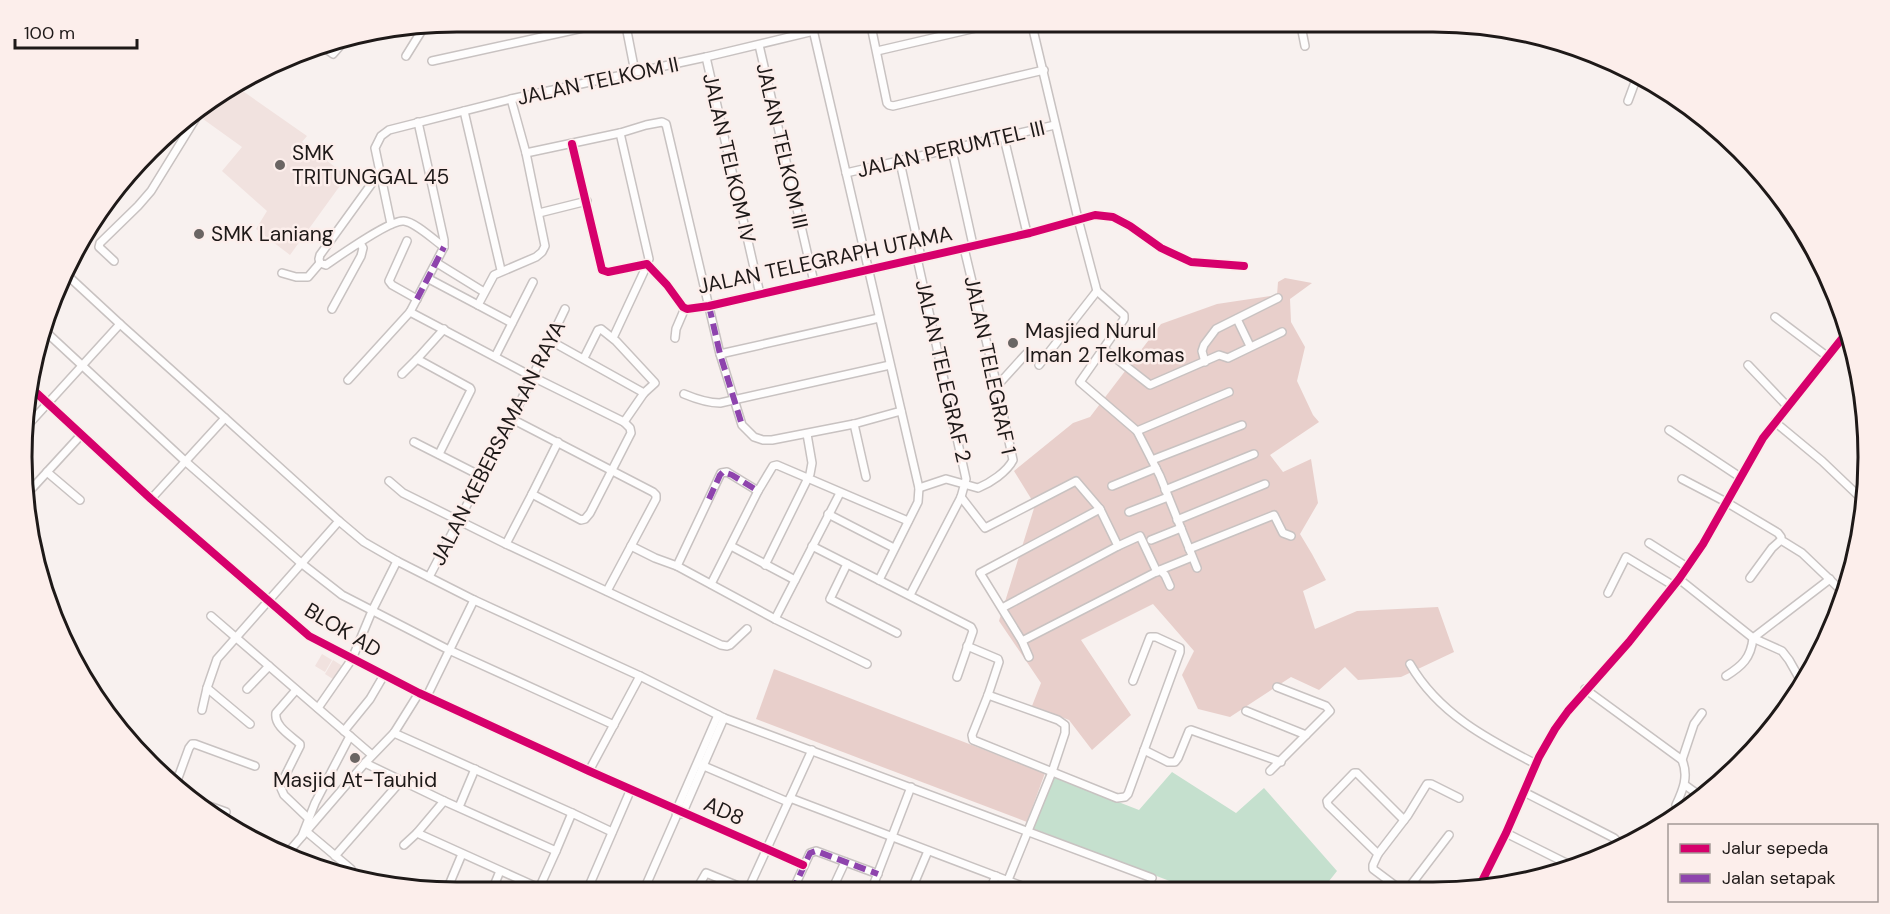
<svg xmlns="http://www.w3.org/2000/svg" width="1890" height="914" viewBox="0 0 1890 914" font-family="'DM Sans',sans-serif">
<rect width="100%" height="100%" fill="#f8f1ef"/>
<!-- built -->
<g fill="#f1e2df">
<path d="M237 87 307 136 302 142 347 176 290 255 256 229 267 211 222 171 242 147 203 119 213 100Z"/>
<path d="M322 654 332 660 325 672 315 666Z"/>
<path d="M333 660 344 667 336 681 325 674Z"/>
</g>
<!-- green -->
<g fill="#e8cfcb">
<path d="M1285 278 1312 283 1290 299 1291 322 1305 347 1297 381 1313 415 1319 422 1270 455 1283 472 1311 459 1318 503 1300 534 1312 554 1326 580 1303 591 1315 629 1357 611 1438 607 1454 652 1401 677 1358 680 1345 667 1319 690 1291 677 1230 717 1198 709 1182 675 1194 651 1153 604 1081 640 1131 715 1092 750 1069 720 1032 706 1041 683 999 621 1035 505 1014 471 1073 423 1090 417 1161 324 1217 304 1277 295 1278 282Z"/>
<path d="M774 669 1045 773 1027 822 756 719Z"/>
</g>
<!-- water -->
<path fill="#c5e0ce" d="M1172 772 1236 813 1264 788 1337 871 1322 890H1188L1180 885 1032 828 1054 777 1139 810Z"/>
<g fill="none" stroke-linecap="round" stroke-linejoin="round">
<!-- street casing -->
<g stroke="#c8c2c1" stroke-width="10">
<g id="street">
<path d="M625 21 635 72"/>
<path d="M811 21 919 488 918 502 879 580"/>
<path d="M870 21 887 103 889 105 893 106 1044 70"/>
<path d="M1031 21 1078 219 1097 291 1124 315V319L1080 382 1137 431 1160 476 1197 568"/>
<path d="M1300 21 1305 46"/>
<path d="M319 44 333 54 346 39"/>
<path d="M759 45 814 282"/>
<path d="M877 51 1006 21"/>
<path d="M406 56 424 27"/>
<path d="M706 57 760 294"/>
<path d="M432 61 615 21"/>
<path d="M511 99 526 153 545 246 542 252 536 257 494 275 478 305 512 323"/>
<path d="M1628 101 1638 74"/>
<path d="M464 111 501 270"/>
<path d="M620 133 649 259 647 264"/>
<path d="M1004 138 1027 233"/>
<path d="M572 144 602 270 608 272 647 264 667 285 683 307 687 309 709 306 1030 233 1095 215 1113 217 1130 226 1161 248 1191 262 1244 266"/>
<path d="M952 150 973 245"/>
<path d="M526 153 620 133 646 125 662 122 666 124 720 354 742 425 754 437 763 440H772L854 424 901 411"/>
<path d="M900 162 921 257"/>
<path d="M380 172 320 255 319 259 320 263 326 265C339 256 391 219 404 221 415 222 434 240 444 247"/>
<path d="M846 173 1055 125"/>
<path d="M539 213 587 201"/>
<path d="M391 224 375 148 381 136 389 130 511 99 706 57 814 31"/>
<path d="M407 241 389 281 392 285 417 299"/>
<path d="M114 261 99 247 100 243 138 206 151 191 204 105"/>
<path d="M437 263 484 292"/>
<path d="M282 273 296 277H308L320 263"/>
<path d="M429 279 478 305"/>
<path d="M332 309 361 256 363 248 360 243"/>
<path d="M410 312 531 376 624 422 644 393 655 383 616 341 601 329 598 330 584 358"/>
<path d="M1775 317 1828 357"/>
<path d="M1237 319 1250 346"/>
<path d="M120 324 225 418 151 499"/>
<path d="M45 331 185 461 301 563 342 595 449 650 614 725"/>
<path d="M613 338 647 265"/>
<path d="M675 338 676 329 685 308"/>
<path d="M549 340 644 393"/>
<path d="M1104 349 1150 385 1219 355 1228 358 1282 332"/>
<path d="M720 354 879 318"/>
<path d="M496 355 533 282"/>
<path d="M1205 362 1202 351 1204 345 1216 329 1278 298"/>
<path d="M1039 365 1097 291"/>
<path d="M1748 365 1788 407"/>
<path d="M402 374 417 359"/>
<path d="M348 380 410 312 444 247V240L418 122"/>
<path d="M29 386 151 499 309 636 419 693 589 771 803 865"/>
<path d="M997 386 1026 354"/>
<path d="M684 394C696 399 707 403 720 403L890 365"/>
<path d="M225 418 339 521 217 659 207 688 250 724"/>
<path d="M512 419 653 492 656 495V499L631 546 655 558 677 566 721 473 727 472 758 491"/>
<path d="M1775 422 1822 461 1865 502"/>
<path d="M854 424 866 477"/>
<path d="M28 425 120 324 66 274"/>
<path d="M1669 430 1740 477"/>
<path d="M1137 431 1229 392"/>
<path d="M414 442 481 476"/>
<path d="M558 442 532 494 581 520 585 519 590 513 631 433 630 428 624 422"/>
<path d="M439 454 471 390 470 388 417 359 444 329"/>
<path d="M1152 460 1242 425"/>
<path d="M47 472 80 500"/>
<path d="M1682 479 1726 502 1778 533 1781 537V540L1802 553 1845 594"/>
<path d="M389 481 403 493 506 544 721 645 727 646 730 645 747 629"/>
<path d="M1112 486 1156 468"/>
<path d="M919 488 946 479 978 488C990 483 1007 472 1013 460L997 386 964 248"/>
<path d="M1165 490 1254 454"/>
<path d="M25 496 81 435"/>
<path d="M961 497 985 528 1076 481 1100 509"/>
<path d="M1129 512 1168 497"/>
<path d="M828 514 894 548"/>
<path d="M1177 520 1265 484"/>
<path d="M339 521 364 542 397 561"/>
<path d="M1151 540 1181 528"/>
<path d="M1649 543 1687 567"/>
<path d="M506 544 532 494"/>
<path d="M731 546 795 580"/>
<path d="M812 546 971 627 973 631 957 677"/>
<path d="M1118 546 1140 536 1157 572"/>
<path d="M1189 549 1274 515 1283 533 1291 536"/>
<path d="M847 564 830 599 897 633"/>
<path d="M765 565 810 474 812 463 807 434"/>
<path d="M677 566 775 619 867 664"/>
<path d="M1160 570 1192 557"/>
<path d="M429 577 512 419 565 309"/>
<path d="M1750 578 1772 548 1781 540"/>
<path d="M1679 579 1753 638 1782 651 1789 660 1802 683"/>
<path d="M711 584 758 491 773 466 777 465 908 521"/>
<path d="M607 591 631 546"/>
<path d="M1608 593 1626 557 1674 586"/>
<path d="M910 595 961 497 966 479 917 258"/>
<path d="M474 600 640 676 724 718 1152 878"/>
<path d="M1002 608 1118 546 1100 509 980 573 1022 641 1160 570 1165 575 1170 586"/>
<path d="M211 616 372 755"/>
<path d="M775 619 840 493"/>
<path d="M1022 641 1029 657"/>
<path d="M967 646 998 659 999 662 988 695 972 735 973 740 1117 798 1125 797 1128 794 1180 652V648L1156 637H1150L1133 681"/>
<path d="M1410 664C1438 713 1487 739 1536 764"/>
<path d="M1726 676C1742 666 1751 658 1753 638L1830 579"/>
<path d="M247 689 269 666"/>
<path d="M1585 689 1682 760C1689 776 1683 790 1676 805"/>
<path d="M296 690 276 713C274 726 290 735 300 744V746L280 786 284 795 308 818"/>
<path d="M988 695 1058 720 1065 725V733L1052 772 1008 880"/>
<path d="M318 708 352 659 372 611 397 561 474 600 427 696"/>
<path d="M202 710 207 688"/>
<path d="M1246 711 1306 735"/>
<path d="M344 731 370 699 384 675"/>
<path d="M394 733 572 813"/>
<path d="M1144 750 1168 762H1175L1178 758 1189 731 1191 730 1281 762"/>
<path d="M1682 760 1694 724 1702 713"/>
<path d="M365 763 444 801 556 851 572 813 612 832"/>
<path d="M699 764 788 802"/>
<path d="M157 771 178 778 189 748 192 744H195L255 766"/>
<path d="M589 771 640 676"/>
<path d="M1270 771 1330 711 1326 706 1277 687"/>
<path d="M1685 785 1703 798"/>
<path d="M176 788 178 778"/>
<path d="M1524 792 1614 838 1618 842 1617 850"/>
<path d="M790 798 1035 891"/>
<path d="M195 801 226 812"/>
<path d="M444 801 417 833 539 888"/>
<path d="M459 807 475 769"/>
<path d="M681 814 683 812 724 718"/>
<path d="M307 832 351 869"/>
<path d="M1506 833 1574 867"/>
<path d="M302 836 315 803 350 736"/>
<path d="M404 845 417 833"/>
<path d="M1378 854 1408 815 1427 784H1431L1459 798"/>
<path d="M285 856 365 763 394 733 419 693"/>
<path d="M335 856 401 781"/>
<path d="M1482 882 1497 888"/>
<path d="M913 886 926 891"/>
<path d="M1478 889 1506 833 1539 757 1555 729 1568 711 1629 642 1679 579 1703 544 1763 438 1848 331"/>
<path d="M1401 890 1373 869V865L1378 854 1328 805 1327 801 1354 773H1357L1404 820"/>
<path d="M1407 890 1449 835"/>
<path d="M871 891 911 787"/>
<path d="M911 891 928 851"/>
<path d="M989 891 996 876"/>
<path d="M446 892 462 854"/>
<path d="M643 892 676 817 677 809 718 715"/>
<path d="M695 892 706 873 748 890"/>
<path d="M747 892 812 750"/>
<path d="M792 892 810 853 816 851 878 874"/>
<path d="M831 892 845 862"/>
<path d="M491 893 500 871"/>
<path d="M537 893 556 851"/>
<path d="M586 893 631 789"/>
</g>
</g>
<!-- street -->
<use href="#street" stroke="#fefdfd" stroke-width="7"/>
<!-- quiet -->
<g stroke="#8e44ad" stroke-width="6" stroke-dasharray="12 6" stroke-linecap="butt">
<path d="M417 299 444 247"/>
<path d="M709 306 720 354 742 425"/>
<path d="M709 499 720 475 723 472 732 475 758 491"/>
<path d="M792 892 810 853 816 851 878 874"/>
</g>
<!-- cycleway casing -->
<g stroke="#fceeeb" stroke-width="11">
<g id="cycleway">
<path d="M572 144 602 270 608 272 647 264 667 285 683 307 687 309 709 306 1030 233 1095 215 1113 217 1130 226 1161 248 1191 262 1244 266"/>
<path d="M29 386 151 499 309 636 419 693 589 771 803 865"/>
<path d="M1478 889 1506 833 1539 757 1555 729 1568 711 1629 642 1679 579 1703 544 1763 438 1848 331"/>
</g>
</g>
<!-- cycleway -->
<use href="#cycleway" stroke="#d6006c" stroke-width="8"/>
</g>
<!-- markers -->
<g fill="#6a6563" stroke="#fceeeb" stroke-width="2">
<circle cx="280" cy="165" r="6"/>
<circle cx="199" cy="234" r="6"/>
<circle cx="1013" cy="343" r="6"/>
<circle cx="355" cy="758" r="6"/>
</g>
<g text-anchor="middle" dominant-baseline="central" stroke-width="5" stroke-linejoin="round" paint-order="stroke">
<!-- street labels -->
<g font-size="21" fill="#1e1918" stroke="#fceeeb">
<text transform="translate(598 81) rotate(-12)">JALAN TELKOM II</text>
<text transform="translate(782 146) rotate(77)">JALAN TELKOM III</text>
<text transform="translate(951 149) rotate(-13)">JALAN PERUMTEL III</text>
<text transform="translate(729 158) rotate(77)">JALAN TELKOM IV</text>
<text transform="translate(825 260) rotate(-12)">JALAN TELEGRAPH UTAMA</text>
<text transform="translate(990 365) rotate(78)">JALAN TELEGRAF 1</text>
<text transform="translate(943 371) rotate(77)">JALAN TELEGRAF 2</text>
<text transform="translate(498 443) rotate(-63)">JALAN KEBERSAMAAN RAYA</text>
<text transform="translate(343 630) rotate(31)">BLOK AD</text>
<text transform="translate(724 811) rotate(24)">AD8</text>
</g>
<!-- poi labels -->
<g font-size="21" fill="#1e1918" stroke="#fceeeb" text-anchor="start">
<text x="292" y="153">SMK<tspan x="292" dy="24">TRITUNGGAL 45</tspan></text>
<text x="211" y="234">SMK Laniang</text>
<text x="1025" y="331">Masjied Nurul<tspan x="1025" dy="24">Iman 2 Telkomas</tspan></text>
<text x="355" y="780" text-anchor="middle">Masjid At-Tauhid</text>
</g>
</g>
<!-- crop -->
<path d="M0 0H1890V914H0ZM457 32H1433A425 425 0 0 1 1858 457V457A425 425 0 0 1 1433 882H457A425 425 0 0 1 32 457V457A425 425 0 0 1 457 32Z" fill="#fceeeb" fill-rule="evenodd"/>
<path fill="none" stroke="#1e1918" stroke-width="3" d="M457 32H1433A425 425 0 0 1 1858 457V457A425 425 0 0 1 1433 882H457A425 425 0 0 1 32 457V457A425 425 0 0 1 457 32Z"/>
<!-- legend -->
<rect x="1668" y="824" width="210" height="78" fill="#fceeeb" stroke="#a39997" stroke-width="1.5"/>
<rect x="1680" y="844" width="30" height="9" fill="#d6006c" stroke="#a39997" stroke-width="1.5"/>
<text x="1722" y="854" font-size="18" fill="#1e1918">Jalur sepeda</text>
<rect x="1680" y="874" width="30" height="9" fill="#8e44ad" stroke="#a39997" stroke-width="1.5"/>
<text x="1722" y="884" font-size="18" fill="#1e1918">Jalan setapak</text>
<!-- scale -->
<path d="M15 39v9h122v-9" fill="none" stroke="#1e1918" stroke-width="3"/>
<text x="24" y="39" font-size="18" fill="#1e1918" stroke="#fceeeb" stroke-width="4.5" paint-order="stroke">100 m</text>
</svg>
